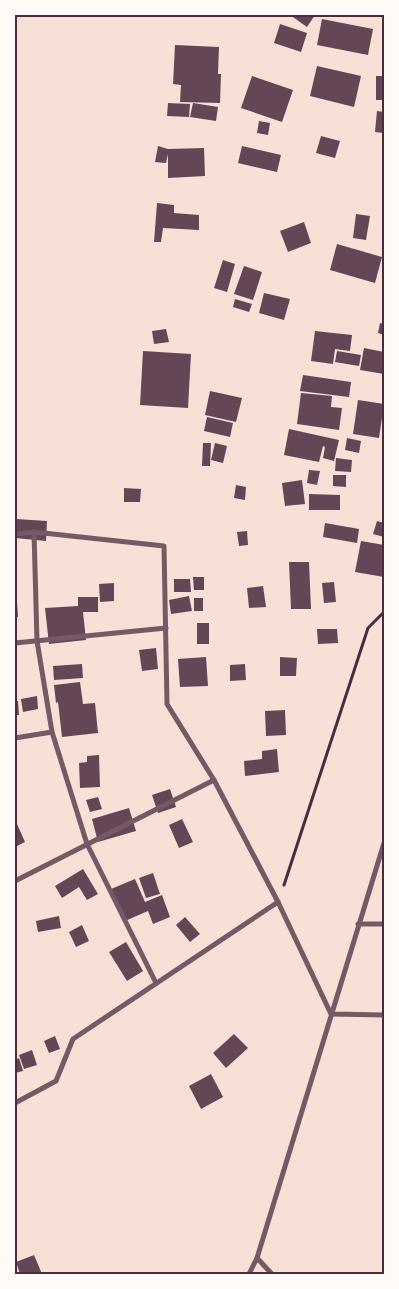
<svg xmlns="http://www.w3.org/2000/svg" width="399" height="1289" viewBox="0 0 399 1289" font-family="Mulish,sans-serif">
<rect width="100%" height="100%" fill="#f7e1d7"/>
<!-- building -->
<g fill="#644757">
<path d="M290 15H315L307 27Z"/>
<path d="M322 19 373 29 368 55 317 45Z"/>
<path d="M280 24 307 33 301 52 274 43Z"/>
<path d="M175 45 219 47 218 74H221L220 103 180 102 181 85 173 84Z"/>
<path d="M317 66 361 76 354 107 310 96Z"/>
<path d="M252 76 293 90 282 122 241 108Z"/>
<rect x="376" y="76" width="8" height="24"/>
<path d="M168 103 190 104 189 117 167 116Z"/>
<path d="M193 103 218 107 216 121 190 117Z"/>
<path d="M377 111 384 112V133L375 132Z"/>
<path d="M259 121 270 123 268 135 257 133Z"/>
<path d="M321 136 340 141 335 158 316 153Z"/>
<path d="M158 146 168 149 204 148 205 176 168 178V154L166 163 155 162Z"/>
<path d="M242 146 281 155 277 172 238 163Z"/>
<path d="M157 203 174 205V213L199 215V230L163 228 161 242H154Z"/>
<path d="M356 214 370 216 366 240 353 238Z"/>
<path d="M304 222 311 243 288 252 280 231Z"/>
<path d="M337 244 382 257 375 283 330 270Z"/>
<path d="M223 260 235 264 227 292 214 288Z"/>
<path d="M244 266 262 272 253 300 234 294Z"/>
<path d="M264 293 290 299 284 320 259 313Z"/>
<path d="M235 299 252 304 249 312 233 307Z"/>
<path d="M380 323 384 324V335L378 333Z"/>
<path d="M166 329 169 342 154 344 152 331Z"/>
<path d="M315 331 352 335 350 351 335 349 333 364 311 361Z"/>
<path d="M364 348 384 352V374L360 370Z"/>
<path d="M143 351 191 354 188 408 140 405Z"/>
<path d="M337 351 361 355 359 366 335 362Z"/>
<path d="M303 375 351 382 349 397 300 391Z"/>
<path d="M210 391 242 398 236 422 205 415Z"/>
<path d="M301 393 332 396 331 407 342 408 339 430 297 424Z"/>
<path d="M358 400 384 404 379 438 353 434Z"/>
<path d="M207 417 233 423 230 437 204 431Z"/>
<path d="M289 429 339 440 334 461 323 458 325 447 323 446 319 462 284 455Z"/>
<path d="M347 438 361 441 359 453 345 450Z"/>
<path d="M203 443H211L210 466H202Z"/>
<path d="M215 443 227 446 223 463 211 460Z"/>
<path d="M336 458 352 460 351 472 335 471Z"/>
<path d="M309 470 320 471 317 485 307 483Z"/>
<path d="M333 475H346V487L333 486Z"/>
<path d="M302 480 305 504 285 506 282 483Z"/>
<path d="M236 485 246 487 245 500 234 498Z"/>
<path d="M124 488 141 489 140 502H124Z"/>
<path d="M309 494 340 495V510H309Z"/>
<path d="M16 519 47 521 46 541 15 538Z"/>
<path d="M377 521 384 523V537L373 534Z"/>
<path d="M325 523 359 529 357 543 323 537Z"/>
<path d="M247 531 248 545 239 546 237 532Z"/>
<path d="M361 541 384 545V577L355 572Z"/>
<path d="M289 562H309L311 609H291Z"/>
<path d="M193 577H204V590H194Z"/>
<path d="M174 579H190L191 592H174Z"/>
<path d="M334 582 336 602 324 603 322 583Z"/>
<path d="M114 583V601L100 602 99 584Z"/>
<path d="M263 586 266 607 249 608 247 588Z"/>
<path d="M189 596 192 611 171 614 169 600Z"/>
<path d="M78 597H98V612H83L86 640 49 644 45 608 78 606Z"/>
<rect x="194" y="598" width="9" height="13"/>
<path d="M15 602H17L18 617H15Z"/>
<rect x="197" y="623" width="12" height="21"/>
<path d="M317 629H337L338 643 318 644Z"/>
<path d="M156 648 158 669 142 671 139 650Z"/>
<path d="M206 657 208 686 180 687 178 659Z"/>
<path d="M280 657 297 658 296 676H280Z"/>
<path d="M82 664 83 678 54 680 53 666Z"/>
<path d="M245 664 246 680 230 681V665Z"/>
<path d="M80 682 83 704 95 703 98 733 62 737 58 702 56 703 54 685Z"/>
<path d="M37 696 38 709 23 712 21 699Z"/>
<path d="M15 701H18L19 715H15Z"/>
<path d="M285 710 286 735 266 736 265 711Z"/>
<path d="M277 749 279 772 245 776 244 761 262 759V751Z"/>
<path d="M99 755 100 787 80 788 79 763 87 762V756Z"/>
<path d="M170 789 176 807 158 813 152 795Z"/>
<path d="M98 797 102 809 90 812 86 800Z"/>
<path d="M129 808 136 831 98 842 92 819Z"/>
<path d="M182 819 193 842 179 848 169 825Z"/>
<path d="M15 824H17L25 842 15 847Z"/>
<path d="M83 869 98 894 87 900 79 887 62 898 55 886Z"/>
<path d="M153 873 160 894 146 898 139 878Z"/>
<path d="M135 879 145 902 162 895 170 917 153 924 148 911 125 921 111 889Z"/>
<path d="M59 916 61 928 38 932 36 921Z"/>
<path d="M185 917 200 934 190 942 176 925Z"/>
<path d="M82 925 89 941 76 947 69 932Z"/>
<path d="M126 942 143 971 127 981 109 952Z"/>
<path d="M234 1034 248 1048 226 1068 213 1053Z"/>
<path d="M55 1036 60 1049 49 1053 44 1041Z"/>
<path d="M32 1050 37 1065 24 1069 19 1055Z"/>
<path d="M19 1058 23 1071 15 1073V1060Z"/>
<path d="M211 1074 223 1097 201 1109 189 1086Z"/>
<path d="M34 1255 42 1274H20L16 1262Z"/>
</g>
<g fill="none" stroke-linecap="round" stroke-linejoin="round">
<!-- path -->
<path stroke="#4a2c40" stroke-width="3" d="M284 885 368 628 384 612"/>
<!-- minor -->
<g stroke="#755966" stroke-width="5">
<path d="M34 532 37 641 52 732 87 844 156 983"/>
<path d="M15 534 34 532 164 546 167 704 214 780 278 902 331 1014 384 1015"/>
<path d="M15 643 166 628"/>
<path d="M15 738 52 732"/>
<path d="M15 881 214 780"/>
<path d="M358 924H384"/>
<path d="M15 1103 56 1081 73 1039 278 902"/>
<path d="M257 1258 272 1274"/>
<path d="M249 1274 257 1258 384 843"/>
</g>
</g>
<!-- border -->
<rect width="399" height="1289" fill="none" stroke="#fffaf5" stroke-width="32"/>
<rect x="16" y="16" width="367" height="1257" fill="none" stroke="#4a2c40" stroke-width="2"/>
</svg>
